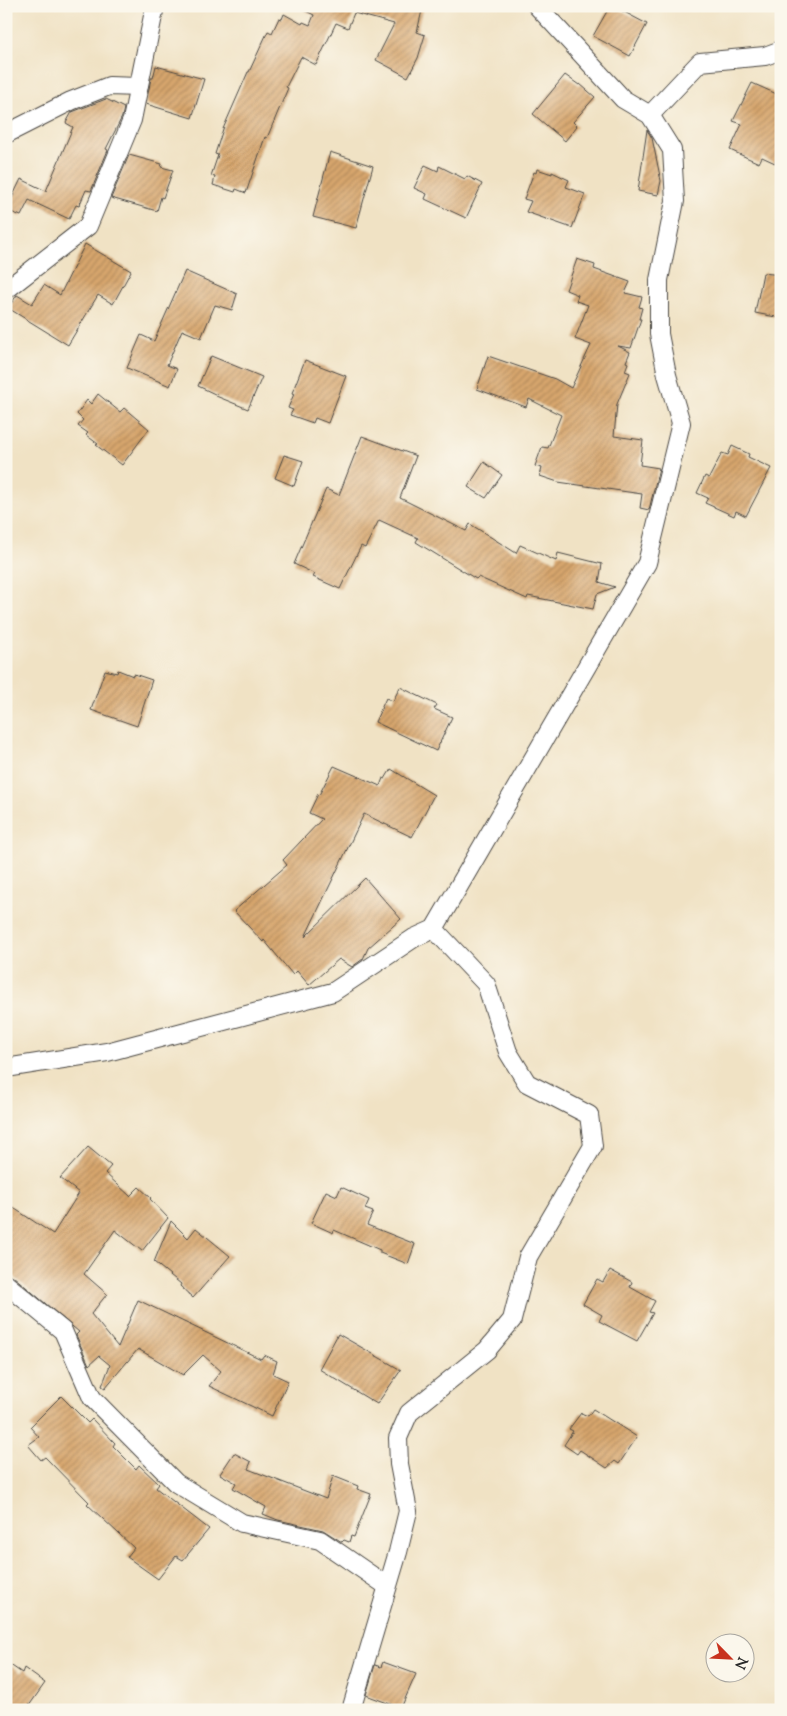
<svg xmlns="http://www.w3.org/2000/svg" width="787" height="1716" viewBox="0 0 787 1716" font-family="'Sorts Mill Goudy',serif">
<defs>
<pattern id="building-hatch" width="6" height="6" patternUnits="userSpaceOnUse" patternTransform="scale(1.25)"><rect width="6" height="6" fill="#d7a66d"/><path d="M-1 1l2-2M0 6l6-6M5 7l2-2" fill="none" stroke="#af875a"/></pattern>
</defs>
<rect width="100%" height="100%" fill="#fbf7ec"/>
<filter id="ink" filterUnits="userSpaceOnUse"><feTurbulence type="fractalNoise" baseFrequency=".02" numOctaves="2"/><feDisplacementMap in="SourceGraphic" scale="10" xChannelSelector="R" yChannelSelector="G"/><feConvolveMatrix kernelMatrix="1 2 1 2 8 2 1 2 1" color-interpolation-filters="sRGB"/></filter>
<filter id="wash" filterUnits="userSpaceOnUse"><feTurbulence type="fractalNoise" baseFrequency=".0096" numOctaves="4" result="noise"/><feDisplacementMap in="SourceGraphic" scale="20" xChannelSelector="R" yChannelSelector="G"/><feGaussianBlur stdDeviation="1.12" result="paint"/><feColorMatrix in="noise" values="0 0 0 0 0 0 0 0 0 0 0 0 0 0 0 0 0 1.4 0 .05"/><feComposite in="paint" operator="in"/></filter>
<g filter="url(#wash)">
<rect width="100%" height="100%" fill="#f0e2c4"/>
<g id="blocks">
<!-- building -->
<g fill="url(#building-hatch)">
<path d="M296 6H423L417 32 425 35 418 58 408 77 376 60 394 24 354 13 348 28 336 23 316 65 301 57 286 87 288 88 267 138 265 137 246 193 236 189 235 192 213 185 215 177 211 176 218 155 215 154 223 129 248 72H249L268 31 272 33 279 18 282 19 284 14 302 24 303 22 310 25 314 15Z"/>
<path d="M610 6H613L647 24 630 56 593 36Z"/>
<path d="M156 66 204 79 192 118 146 104 151 78H153Z"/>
<path d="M565 75 579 85 580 84 595 97 573 122 577 126 565 141 533 114Z"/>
<path d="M752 83 781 96V153L775 163 762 157 759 163 730 150 742 124 733 121Z"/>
<path d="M106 99 124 108 122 117 106 149 108 150 91 191 86 190 79 206 76 205 69 219 29 200 21 216 6 210 21 179 46 191 73 127 66 123 72 112Z"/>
<path d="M647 130 652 138 661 181 658 195 638 191Z"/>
<path d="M330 152 373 166 356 228 313 217Z"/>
<path d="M129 155 162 164 161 167 173 170 163 198 161 197 157 211 111 198Z"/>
<path d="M425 165 438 171 439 166 465 179 467 176 482 184 466 218 425 199 427 194 414 188Z"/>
<path d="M537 169 552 174V172L569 180 566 187 585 194 572 228 526 212 531 201 524 199 534 172 536 173Z"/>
<path d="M85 244 131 271 113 304 98 295 68 345 8 308 17 295 32 304 44 285 60 295Z"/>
<path d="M577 259 595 265 594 269 630 282 625 293 642 297 639 307 642 308 639 319H641L631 348 618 346 630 352 626 362 628 363 625 371 630 373 617 404 614 436 643 440 640 465 659 468 649 510 640 508 642 494 558 482 540 476 542 468 535 466 542 447 548 448 561 415 529 399 526 407 477 389 488 356 555 379 571 388 591 345 575 339 588 305 576 301 578 295 566 290Z"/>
<path d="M185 271 237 294 232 310 215 305 201 338 182 330 167 365 177 369 170 386 127 368 141 335 154 341Z"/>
<path d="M763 273 781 275V318L755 313Z"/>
<path d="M211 356 262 377 248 409 216 396 217 395 198 386Z"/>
<path d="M305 360 346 376 328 423 315 418 313 423 290 415 293 410 288 408 294 394 292 393Z"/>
<path d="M98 394 120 412 124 408 149 429 122 465 96 445 98 444 86 435 88 433 78 426 83 420 77 414 87 400 91 404Z"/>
<path d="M362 436 416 456 400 498 466 531 470 524 516 553 520 545 556 561 558 553 602 564 599 582 615 587 597 594 593 609 528 596 527 599 478 577 476 579 416 542 418 538 379 520 365 548 361 546 340 589 313 577 315 574 294 564 326 489 339 495Z"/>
<path d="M732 446 749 454 748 457 771 468 746 516 736 511 734 516 705 503 708 498 697 493 705 476 709 478 722 453 728 455Z"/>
<path d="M284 455 303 461 294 486 275 478Z"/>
<path d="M484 462 502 475 486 498 468 487Z"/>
<path d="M105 670 117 673 118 670 133 676 134 674 152 680 137 726 91 710Z"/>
<path d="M400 687 437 705 434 709 452 717 436 751 375 722 386 698 393 701Z"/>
<path d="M334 766 380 786 383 778 385 779 391 769 434 795 412 837 364 814 305 937 365 878 401 919 368 948 363 959 352 967 339 959 309 985 297 971 293 975 264 940 263 942 234 911 287 865 283 860 322 819 309 813 318 794 319 795Z"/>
<path d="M88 1147 111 1166 105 1173 130 1196 139 1187 151 1198 150 1199 168 1218 142 1251 115 1230 84 1274 107 1294 91 1314 118 1347 138 1300 261 1359 264 1355 277 1361 273 1374 288 1381 272 1416 209 1386 221 1371 203 1355 183 1375 138 1349 105 1388 102 1386 110 1365 99 1356 89 1365 76 1335 79 1332 13 1276 6 1274V1203L53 1234 79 1193 60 1178Z"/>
<path d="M341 1187 369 1200 365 1209 373 1212 367 1225 415 1244 408 1264 380 1253V1250L334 1230 333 1233 311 1223 326 1191 337 1196Z"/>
<path d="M171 1221 188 1238 196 1228 230 1256 193 1298 180 1286 181 1284 154 1262Z"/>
<path d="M610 1270 632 1282 630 1287 655 1301 649 1312 653 1313 637 1341 599 1321 602 1315 583 1304 597 1279 603 1282Z"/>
<path d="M338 1334 401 1370 377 1404 319 1369Z"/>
<path d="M61 1396 88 1423 92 1419 115 1443 113 1446 136 1469 139 1465 159 1484 156 1488 209 1529 183 1560 176 1556 158 1579 127 1557 134 1548 87 1504 89 1502 45 1457 41 1460 28 1445 39 1437 30 1427Z"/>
<path d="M593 1409 637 1437 619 1464 615 1461 607 1468 580 1450 577 1454 564 1445 573 1431 569 1429 581 1413 588 1416Z"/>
<path d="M234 1453 251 1462 248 1469 326 1499 333 1476 358 1486 357 1489 371 1494 354 1537 351 1536 349 1542 344 1540 342 1542 323 1530 278 1520 263 1514 266 1507 233 1488 236 1483 220 1474Z"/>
<path d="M6 1662 22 1673 24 1668 45 1683 26 1710H6Z"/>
<path d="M383 1662 416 1674 401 1708 366 1695 375 1665 381 1667Z"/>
</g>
</g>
</g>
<g filter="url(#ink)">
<use href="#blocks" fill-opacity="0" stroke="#494642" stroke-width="1"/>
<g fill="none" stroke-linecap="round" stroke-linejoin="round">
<!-- street casing -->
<g stroke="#494642" stroke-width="20">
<g id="street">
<path d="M650 115 700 62 765 56 781 50"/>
<path d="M6 134 71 101 109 86 138 87"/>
<path d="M6 290 88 226 132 120 155 6"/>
<path d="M6 1068 107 1052 333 992 414 938 434 929 647 563 681 423 667 375 659 334V280L675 201 672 150 650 115 623 99 537 6"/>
<path d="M6 1284 63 1331 92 1398 176 1483 242 1523 320 1540 387 1586"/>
<path d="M351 1710 398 1552 408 1511 399 1464 398 1438 409 1413 487 1350 512 1320 528 1257 593 1146 589 1115 527 1083 508 1052 486 984 434 929"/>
</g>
</g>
<!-- street -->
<use href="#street" stroke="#fff" stroke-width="18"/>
</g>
</g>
<!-- margin -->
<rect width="787" height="1716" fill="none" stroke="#fbf7ec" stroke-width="25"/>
<!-- north arrow -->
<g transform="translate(730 1658) rotate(114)"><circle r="24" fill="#fbf7ec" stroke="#a8a59f"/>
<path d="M0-4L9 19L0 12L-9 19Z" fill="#c8321e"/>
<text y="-8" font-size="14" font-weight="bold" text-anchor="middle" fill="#2b2b2b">N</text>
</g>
</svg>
